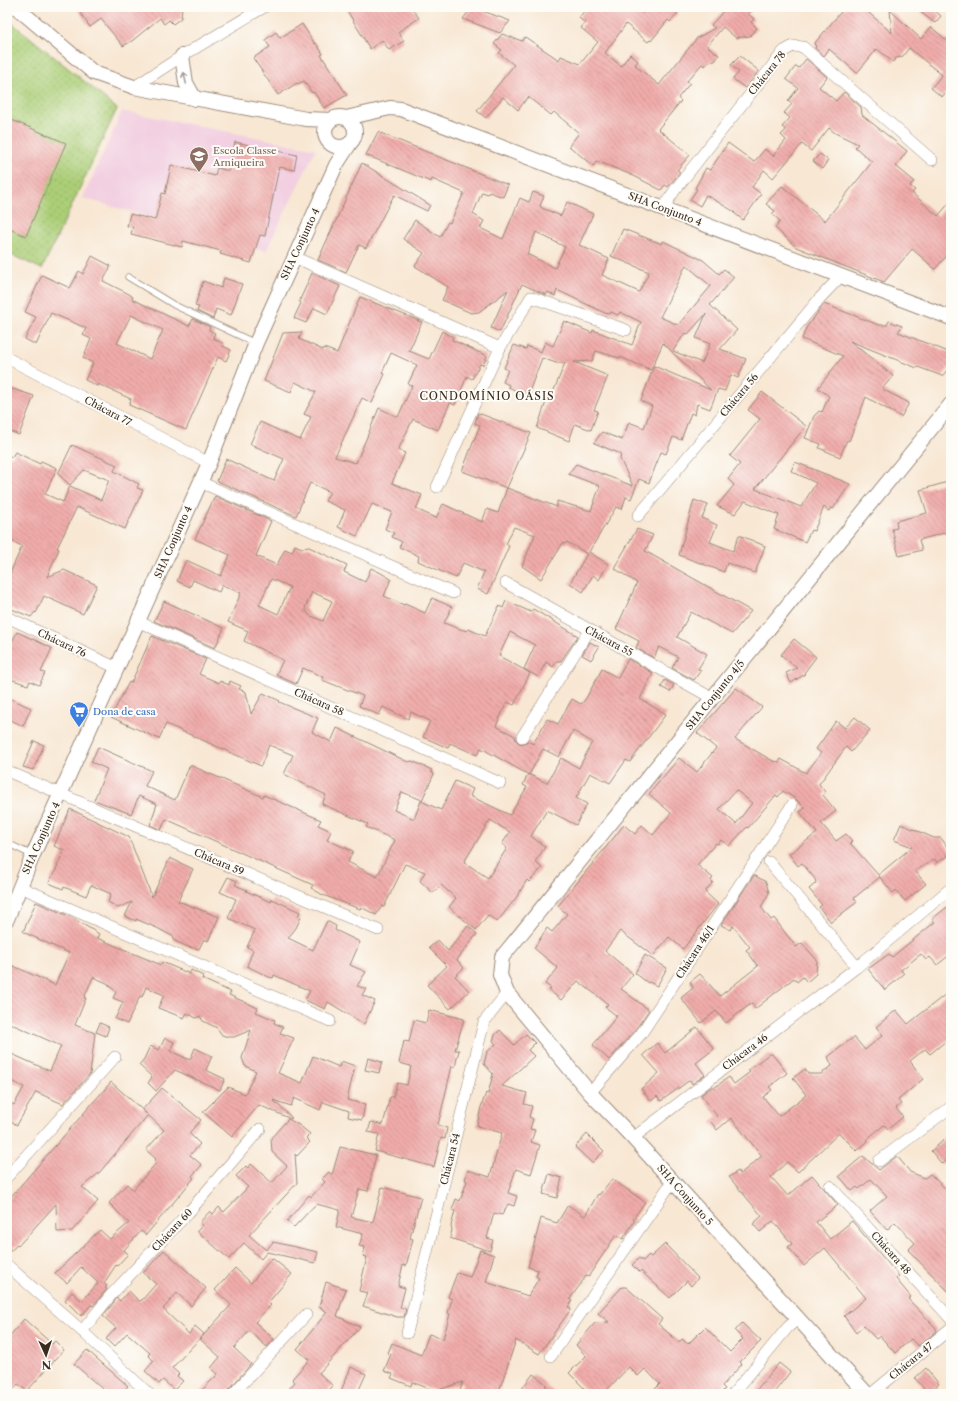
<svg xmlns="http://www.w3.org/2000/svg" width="958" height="1401" viewBox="0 0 958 1401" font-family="'Libre Caslon Text',serif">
<defs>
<pattern id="grass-dots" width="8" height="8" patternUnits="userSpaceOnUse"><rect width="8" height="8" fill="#abce77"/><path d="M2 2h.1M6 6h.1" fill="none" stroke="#94b166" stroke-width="1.8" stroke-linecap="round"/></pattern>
<pattern id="building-back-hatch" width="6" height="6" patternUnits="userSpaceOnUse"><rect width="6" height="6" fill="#f0acaa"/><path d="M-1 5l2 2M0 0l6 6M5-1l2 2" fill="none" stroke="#c48c8a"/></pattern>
</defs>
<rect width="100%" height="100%" fill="#fdfcf7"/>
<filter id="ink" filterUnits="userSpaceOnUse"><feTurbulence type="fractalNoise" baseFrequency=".025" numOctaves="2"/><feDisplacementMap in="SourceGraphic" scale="8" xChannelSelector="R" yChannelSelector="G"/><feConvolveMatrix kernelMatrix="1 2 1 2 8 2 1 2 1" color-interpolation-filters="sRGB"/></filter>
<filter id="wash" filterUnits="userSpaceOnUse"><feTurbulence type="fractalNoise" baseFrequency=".012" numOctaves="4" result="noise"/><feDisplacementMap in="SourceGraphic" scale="16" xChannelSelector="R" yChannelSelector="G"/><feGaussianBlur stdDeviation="0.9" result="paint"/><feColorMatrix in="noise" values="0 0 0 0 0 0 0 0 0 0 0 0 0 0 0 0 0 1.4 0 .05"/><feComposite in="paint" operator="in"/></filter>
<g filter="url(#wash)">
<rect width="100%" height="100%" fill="#f8e7d3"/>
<!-- built -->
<path fill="#f2cfe1" d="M122 111 316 149 266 251 83 198Z"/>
<!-- grass -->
<path fill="url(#grass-dots)" stroke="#737c4a" d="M7 19 89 85 117 109 42 269 7 253Z"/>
<g id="blocks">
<!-- building -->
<g fill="url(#building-back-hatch)" fill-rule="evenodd">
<path d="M76 7H182L181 18 173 24 169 20 164 24 160 18 132 41 123 46 101 19 90 27Z"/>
<path d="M345 7H411L419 18 398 32 404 41 389 50 382 40 370 49Z"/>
<path d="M472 7 510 21 500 33 463 19Z"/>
<path d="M587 7H632L643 13 648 7H654L659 11 663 7H670L678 13 670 22 668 20 651 41 650 40 648 42 626 24 605 53 621 66 630 54 638 61 635 65 659 85 697 38 715 28 711 25 727 7H745L751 11 748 14 754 19 751 22 757 28 750 36 736 38 723 27 707 46 719 55 715 61 708 62 705 66 702 64 687 81 690 83 678 98 681 101 658 129 690 155 677 170 680 172 668 187 665 185 661 190 634 176 597 161 593 166 569 146 579 133 554 112 551 115 528 97 518 110 503 97 486 118 477 111 514 65 499 53 502 50 494 44 502 34 522 41 525 37 559 60 561 56 580 64 598 42 581 28 585 23 579 18Z"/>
<path d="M845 7H862L892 33 890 10 921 39 931 27 951 44V86L942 97 931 88 942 75 909 48 902 57 896 58 893 62 877 49 857 73 829 49 824 56 815 48 816 46 814 44Z"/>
<path d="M914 7H931L941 16 935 23Z"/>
<path d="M302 24 315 44 316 43 323 54 321 55 347 95 324 108 314 92 312 93 304 81 298 84 297 83 278 95 253 58 270 47 265 40 276 32 280 38Z"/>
<path d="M740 56 759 71 745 88 733 79 739 72 731 65Z"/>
<path d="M806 59 827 77 819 87 836 101 844 92 861 107 862 115 907 151 896 166 914 181 910 186 915 190 912 193 938 216 951 201V251L935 269 912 249 884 282 796 247 775 228 780 221 772 214 775 211 766 204 782 186 825 221 872 162 855 147 858 144 835 133 829 128 811 151 802 144 773 178 764 170 752 187 761 194 743 220 734 213 735 212 706 195 700 206 690 200 697 189 695 188 706 168 710 170 728 143 754 162 765 149 773 156 786 140 781 135 786 130 782 127 790 118 784 113 792 104 788 101 798 88 786 79 796 66 799 68Z"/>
<path d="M7 118 66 143 26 236 7 228Z"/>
<path d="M378 132 508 185 503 197 489 192 488 194 482 192 473 214 484 221 480 228 503 239 520 198 529 202 533 192 544 196 540 206 542 208 561 216 567 202 593 214 579 245 609 259 602 275 639 292 649 272 611 256 623 229 662 244 663 241 703 260 719 274 724 269 734 277 710 305 737 330 720 349 746 359 738 378 731 375 725 391 718 389 710 409 697 404 695 415 691 413 681 440 673 437 666 454 661 452 649 483 639 479 631 499 626 497 622 509 616 507 589 552 608 564 599 580 593 575 583 592 570 583 587 554 567 542 565 544 563 543 541 579 522 566 535 535 514 527 506 544 509 546 488 594 477 589 484 572 463 563 456 578 418 561 419 556 399 547 402 542 392 537 394 533 385 529 392 512 372 504 357 536 338 527 345 510 325 501 330 492 310 483 296 516 217 481 226 459 274 481 284 459 250 444 260 422 300 440 311 417 304 414 316 392 295 382 291 392 264 381 283 333 302 332 299 339 323 350 324 348 337 353 360 297 422 322 409 351 429 359 442 331 453 337 452 340 487 356 483 365 480 364 472 379 467 376 455 405 450 403 438 430 413 419 398 450 405 453 392 483 422 495 416 509 436 518 443 504 482 522 487 509 498 513 507 488 557 507V501L591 511 600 486 568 474 576 464 633 486 620 459 621 454 594 443 602 432 622 440 629 422 644 428 652 406 641 401 654 366 711 390 663 343 651 370 620 357 619 358 596 351 592 361 574 362 608 376 594 410 598 411 591 430 575 424 569 441 537 428 547 399 550 400 565 363H556L542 358 527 397 515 392V390L508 387 509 385 503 382 508 370 504 368 514 345 526 349 527 346 541 352 545 342 553 346 564 321 592 333 593 330 632 345 641 322 620 312 618 315 611 312 610 314 605 313 557 290 555 296 548 292 546 295 522 284 500 332 491 328 508 290 479 312 471 313 442 300 448 287 415 266 424 253 403 239 415 220 440 237 448 222 450 223 464 193 432 179 431 182 366 155ZM536 232 565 247 555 268 527 254ZM686 265 711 286 678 325 660 317ZM706 314 696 338 710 344 702 363 673 351 685 333 688 334ZM391 353 417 365 408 384 412 386 398 417 379 408 356 463 335 457 362 398 372 403 385 374 382 373Z"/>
<path d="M235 142 297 155 294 170 279 167 265 236 260 235 251 263 220 254 221 251 183 241 182 247 131 234 133 227 127 226 130 214 155 220 162 193 165 194 171 165 215 176 217 168 229 171Z"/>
<path d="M820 154 828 160 822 169 813 161Z"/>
<path d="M362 163 430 205 427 211 394 195 366 248 359 245 346 272 318 260Z"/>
<path d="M92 256 111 266 103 281 129 294 133 297 132 299 189 326 193 319 210 327 209 330 215 333 213 338 224 344 223 346 231 350 226 361 218 357 186 430 129 405 131 399 98 384 97 386 85 380 93 363 83 358 91 339 83 335 86 328 51 313 36 345 25 339 36 317 25 312 42 275 70 288 79 271 83 274ZM131 315 163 330 150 359 117 343Z"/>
<path d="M312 273 340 286 327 314 314 308 306 323 294 318 301 303 299 302Z"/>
<path d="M224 278 242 284 231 315 216 309 213 319 197 311 199 307 195 306 203 281 221 288Z"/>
<path d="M824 304 879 325H887L889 321 902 326 898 332 951 353V366L942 376 918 367 917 368 850 341 893 376 882 389 909 403 901 417 866 397 849 441 847 440 840 457 819 448 821 444 805 438 814 416 819 411 822 412 829 396 818 388 843 356 802 339 806 328Z"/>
<path d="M7 387 34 396 19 435 7 430Z"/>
<path d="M762 392 806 426 755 489 801 507 816 483 791 471 795 462 850 484 833 509 831 507 829 511 824 507 814 531 811 530 805 542 774 529 779 515 745 501 735 514 717 506 734 485 728 479 740 464 730 456 760 419 748 410Z"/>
<path d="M478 413 531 433 507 488 462 471 480 425 475 423Z"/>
<path d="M72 445 117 465 114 471 139 484 137 488 143 490 125 529 77 507 57 548 59 549 47 577 64 570 97 585 83 614 44 596 36 613 35 612 31 617 7 607V580L22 546 7 539V455L12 457 15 452 40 464 41 461 57 468 45 494 63 502 70 486 101 500 109 480 84 470 70 485 58 474Z"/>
<path d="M951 481V531L919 540 922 550 899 556 892 529 897 528 896 521 927 513 920 490Z"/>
<path d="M215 496 271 521 256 556 277 565 285 549 292 552 295 545 302 548 309 547 347 565 344 572 365 582 371 568 381 573 391 579 384 596 404 605 405 604 425 613 432 598 452 607 444 623 457 628 467 631 468 629 485 636 499 606 503 608 506 601 531 612 533 609 578 636 561 661H557L553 667 546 662 538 677 524 669 535 645 510 632 499 656 530 673 514 705 507 702 496 726 515 736 516 740 519 743 522 744 528 741 533 744 547 719 558 724 572 699 581 704 585 700 602 669 618 678 628 659 653 673 640 699 666 714 630 762 626 760 610 783 590 773 576 798 587 804 576 825 547 810 531 836 545 847 535 862 542 868 529 882 527 880 516 898 497 922 488 915 476 930 449 907 456 898 441 885 433 893 420 881 425 872 405 864 384 907 382 906 376 915 361 907 360 909 323 895 311 888 313 885 166 819 161 830 150 825 157 804 139 796 131 814 94 800 107 769 91 762 98 747 152 771 145 786 175 800 190 765 263 797 264 795 321 820 318 825 331 831 327 840 353 851 348 862 377 877 395 840 366 827 368 824 322 804 326 795 284 774 293 755 269 745 261 766 166 724 159 739 111 717 129 682 131 683 152 636 206 659 199 674 219 683 220 681 229 685 230 681 241 686 239 689 246 692 251 714 263 693 280 701 279 702 318 718 312 732 331 742 337 728 408 762 412 761 432 770 431 772 434 774 422 800 402 792 394 810 414 819 421 801 441 810 455 781 473 789 470 796 510 815 527 787 523 785 528 774 547 783 561 758 579 768 592 742 573 731 559 757 543 749 529 775 481 748 477 755 450 743 448 748 423 737 430 721 411 712 408 719 383 707 379 715 359 706 363 696 322 680 323 677 303 668 296 684 276 675 283 660 244 641 248 631 228 622 241 593 222 585 219 592 193 580 190 587 177 581 186 560 221 576 230 555 195 539ZM271 579 290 587 278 614 259 605ZM312 592 332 601 323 621 309 615 305 608ZM490 820 510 832 502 844 507 848 488 878 464 862Z"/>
<path d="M694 500 708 505 702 518 717 525 710 542 733 551 739 535 765 546 755 573 727 563 724 572 679 555Z"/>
<path d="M637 529 653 535 645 551 751 611 732 634 691 612 677 637 707 654 698 669 701 670 694 680 672 668 678 657 659 647 654 658 636 648 639 641 616 629 637 583 614 568Z"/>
<path d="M164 601 224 628 215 648 154 621Z"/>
<path d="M17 632 52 648 41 672 45 673 39 685 30 681 28 685 7 678V637L13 640Z"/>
<path d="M794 639 816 657 804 673 805 674 791 683 786 673 797 668 781 655Z"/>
<path d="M590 642 599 647 591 660 582 655Z"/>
<path d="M665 680 674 685 670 692 661 687Z"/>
<path d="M736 688 762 707 735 739 773 761 779 762 781 759 806 773 821 753 816 749 836 721 845 728 855 717 870 730 851 752 846 747 819 784 825 792 823 795 836 811 821 823 836 841 846 834 852 841 850 843 880 877 854 898 857 902 831 922 819 907 822 905 809 889 816 883 815 879 802 863 798 866 789 854 817 833 800 812 805 808 796 799 783 791 778 797 776 795 748 828 747 827 729 846 721 840 718 844 716 843 697 865 713 878 711 880 713 882 705 892 718 904 683 949 669 937 653 956 620 931 605 951 633 974 621 989 649 1010 635 1030 609 1060 593 1045 617 1016 605 1007 608 1004 578 981 561 1000 549 990 551 988 545 984 558 968 534 948 547 928 552 932 567 914 558 906 624 825 635 834 642 825 653 835 671 813 649 794 679 758 697 772 716 748 697 733ZM736 790 752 803 736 824 719 809Z"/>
<path d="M7 697 31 708 23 726 7 718Z"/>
<path d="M34 741 44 745 33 770 23 767Z"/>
<path d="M70 809 129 837 152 897 170 858 193 869 178 901 219 917 208 941 204 939 199 949 188 947 173 940 174 937 157 928 136 919V921L125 916 132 902 118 908 108 902 111 894 91 885 86 896 64 887 63 889 49 883 53 874H54L64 850 54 846Z"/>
<path d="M901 824 934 838H941L951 852V854L937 863 935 859 915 871 926 884 905 901 896 890 893 893 878 875 912 847 894 840Z"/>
<path d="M754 875 766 882 769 893 761 907 771 920 774 918 796 947 802 943 816 959 817 961 816 974 807 982 803 977 797 982 794 978 755 1009 752 1003 726 1023 716 1011 701 1023 681 998 693 988 690 982 700 974 720 996 758 966 746 950 750 947 733 926 731 930 721 925Z"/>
<path d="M228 877 237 881 235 885 247 890 246 891 271 902 272 899 300 912 298 916 301 917 296 928 288 938 313 950 327 921 336 926 335 930 360 942 350 965 366 972 357 986 366 989 362 995 375 1001 364 1024 328 1002 325 1009 305 1000 310 991 274 975 273 978 269 977 247 966 253 950 247 947 255 930 228 918 236 899 220 892Z"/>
<path d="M36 902 71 917 99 934 97 938 161 965 162 962 190 974 191 970 203 976 202 979 231 992 229 995 258 1008 256 1012 275 1020 274 1023 283 1027 280 1033 294 1038 278 1073 302 1083 313 1056 339 1067 341 1061 355 1066 347 1100 365 1104 362 1120 348 1117 349 1111 323 1102 320 1110 294 1098 291 1106 273 1100 292 1118 291 1119 259 1105 232 1137 203 1112 228 1087 245 1094 256 1071 245 1066 242 1058 251 1030 234 1037H228L222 1035 217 1028 203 1021 200 1016 196 1018 187 1013 184 1018 158 1008 164 995 146 987 142 997 140 996 127 1024 115 1019 123 1002 113 998 116 992 107 983 93 977 84 998H86L75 1025 95 1033 90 1074 63 1104 36 1092 17 1125 7 1119V1101L14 1105 24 1087 7 1079V1052L50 1071 61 1046 7 1022V963L55 985 69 953 23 932Z"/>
<path d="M951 904V954L937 965 930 957 926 960 921 954 901 970 904 974 885 990 868 969 889 954 892 957 935 922 932 919Z"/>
<path d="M468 926 477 934 457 960 464 968 455 976 469 991 450 1009 427 985 447 966 429 948 438 940 448 951Z"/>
<path d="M645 955 667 968 657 986 649 982 648 983 635 973Z"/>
<path d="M951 990V1037L930 1054 925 1049 910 1061 923 1079 898 1100 901 1104 896 1108 903 1117 888 1129 884 1125 867 1139 868 1141 857 1151 839 1133 798 1172 787 1162 771 1177 788 1196 812 1175 838 1205 816 1222 830 1239 852 1221 899 1276 896 1279 911 1297 908 1299 935 1327 937 1331 918 1346 911 1339 895 1353 880 1336 876 1339 864 1326 856 1333 844 1316 866 1298 825 1248 804 1266 788 1247 792 1244 773 1221 760 1232 753 1224 762 1216 729 1177 738 1171 740 1174 762 1156 731 1118 717 1130 711 1122 717 1116 701 1095 713 1086 714 1088 729 1077 734 1084 750 1072 748 1070 769 1054H772L787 1073 769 1087 772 1090 763 1097 779 1116 806 1095 793 1078 805 1069 808 1074H821L832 1066 828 1057 854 1037 865 1050 883 1035 876 1027 896 1010 908 1024Z"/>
<path d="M429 1010 464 1019 455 1050H459L455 1067 452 1066 438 1125 447 1128 445 1139 441 1138 434 1167 375 1151 379 1134 368 1132 371 1122 383 1125 390 1097H393L397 1083 407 1085 411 1066 399 1063 404 1041 409 1042 414 1020 426 1023Z"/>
<path d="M100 1023 109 1027 106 1036 96 1032Z"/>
<path d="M697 1027 714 1049 696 1063 705 1075 692 1084 690 1080 661 1101 657 1096 651 1101 641 1089 659 1073 643 1055 657 1043 665 1053Z"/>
<path d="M500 1030 514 1045 526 1034 535 1043 528 1050 534 1056 502 1086 527 1093 524 1104 532 1106 529 1117 533 1119 530 1129 535 1130 531 1142 540 1145 531 1174 516 1169 508 1193 517 1196 514 1206 508 1204 502 1215 494 1213 487 1238 493 1240 490 1251 450 1238 452 1230 451 1226 455 1211 452 1210 456 1199 460 1201 467 1181 465 1180 468 1170 490 1177 502 1133 477 1126 481 1107 486 1093 488 1094 493 1074 484 1064 487 1052 496 1044 493 1041 495 1035Z"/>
<path d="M165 1038 174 1042 170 1051 190 1060 195 1048 212 1056 206 1070 225 1079 220 1090 175 1070 156 1091 148 1083 152 1077 139 1065 144 1059 150 1046 159 1050Z"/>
<path d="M368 1058 382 1062 379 1073 365 1070Z"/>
<path d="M111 1082 147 1114 142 1110 162 1088 201 1120 189 1133 200 1144 190 1155 202 1165 192 1176 194 1178 146 1235 141 1231 124 1250 128 1254 117 1266 116 1265 104 1283 107 1286 105 1288 107 1289 93 1306 91 1305 81 1316 65 1300 72 1292 82 1301 98 1283 81 1267 67 1283 55 1273 100 1230 110 1239 129 1223 109 1203 127 1184 133 1190 156 1163 154 1161 156 1159 146 1150 164 1130 148 1115 99 1173 82 1187 98 1201 72 1231 57 1232 56 1204 18 1246 17 1245 7 1254V1201Z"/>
<path d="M288 1119 299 1125 310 1134 306 1138 310 1142 297 1156 295 1154 297 1183 249 1235 266 1250 273 1242 318 1252 315 1263 267 1252 261 1259 244 1243 229 1259 197 1231 203 1225 200 1222 210 1211 213 1214 219 1207 224 1212 248 1187 236 1176 246 1166 248 1168 251 1164 272 1183 287 1166 272 1152 271 1138Z"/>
<path d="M587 1134 604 1151 592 1163 575 1147Z"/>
<path d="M951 1134V1157L942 1164 931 1151Z"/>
<path d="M340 1147 376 1155 368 1191 359 1189 351 1217 373 1222 382 1187 421 1197 410 1238 413 1239 406 1266 403 1265 398 1286 405 1288 400 1308 406 1309 404 1317H397L363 1306 368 1293 359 1291 367 1257 363 1256 365 1247 359 1246 363 1234 336 1227 340 1210 316 1204 294 1227 287 1221 309 1195 311 1197 325 1182 322 1179 329 1172 332 1175Z"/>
<path d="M863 1156 879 1170 897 1156 910 1172 925 1178 930 1174 951 1194V1294L908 1250 915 1243 895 1222 887 1230 870 1211 887 1196 871 1179 859 1189 857 1187 852 1191 839 1176Z"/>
<path d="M549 1174 562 1178 557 1198 543 1194Z"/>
<path d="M612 1179 645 1202 633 1219 635 1220 623 1239 616 1235 588 1277 586 1276 570 1299 572 1301 568 1307 571 1309 539 1354 516 1340 498 1394H459L463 1382 435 1391 412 1382 411 1386 391 1378 393 1374 384 1371 391 1354 388 1353 392 1343 421 1355 429 1334 443 1339 450 1314 448 1313 452 1299 448 1297 457 1273 470 1277 480 1250 494 1255 486 1282 528 1296 539 1278 536 1276 538 1270 528 1267 541 1218 557 1223 568 1205 585 1216 598 1194 599 1195Z"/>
<path d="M665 1244 698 1278 691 1286 687 1281 670 1298 641 1271 639 1272 632 1265 639 1258 643 1261 649 1255 651 1257Z"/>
<path d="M164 1250 206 1288 191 1306 177 1293 163 1309 189 1334 195 1326 204 1334 172 1368 179 1374 177 1376 183 1381 174 1390 163 1380 159 1384 145 1371 154 1361 148 1355 150 1353 127 1333 114 1347 106 1339 116 1328 103 1316 117 1298 120 1301 129 1291 139 1301 142 1300 156 1284 143 1273Z"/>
<path d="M272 1258 292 1274 268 1303 271 1305 255 1322 274 1339 267 1347 249 1331 234 1348 251 1364 225 1394H198L218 1374 211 1368 220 1357 200 1339 231 1305 215 1290 235 1268 251 1283Z"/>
<path d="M326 1282 346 1289 337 1316 360 1327 319 1373 333 1386 325 1394H295L289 1389 295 1382 292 1379 309 1360 297 1349 327 1312 319 1307Z"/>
<path d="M622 1287H626L662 1319 658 1324 679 1342 682 1339 688 1344 705 1327 730 1352 743 1339 735 1331 742 1323 761 1341 740 1362 742 1364 722 1386 725 1389 720 1394H650L660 1384 645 1369 638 1376 629 1367 603 1394H590L569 1373 586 1356 576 1345 595 1323 609 1322 598 1313Z"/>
<path d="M24 1319 52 1344 55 1341 64 1350 27 1391 18 1384 9 1394H7V1339Z"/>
<path d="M87 1350 128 1386 120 1394H108L74 1364Z"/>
<path d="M779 1363 790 1372 773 1394H753Z"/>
<path d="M351 1367 366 1374 357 1394H350L341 1391Z"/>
<path d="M926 1368 939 1384 928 1393 915 1378Z"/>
<path d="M533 1374 547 1385 545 1386 557 1394H527L521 1390Z"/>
</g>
</g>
</g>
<g filter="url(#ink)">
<use href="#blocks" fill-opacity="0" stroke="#9a8878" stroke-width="1"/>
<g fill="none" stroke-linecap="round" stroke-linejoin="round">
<!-- service casing -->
<g stroke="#9a8878" stroke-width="7">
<g id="service">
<path d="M128 277 174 305 255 343"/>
<path d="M7 843 32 855"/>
</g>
</g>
<!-- minor casing -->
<g stroke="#9a8878" stroke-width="12">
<g id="minor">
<path d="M134 87 182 56 264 7"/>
<path d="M663 208 675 190 784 51 793 46 803 47 932 160"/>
<path d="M294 257 500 348 437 487"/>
<path d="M500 348 531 297 626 330"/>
<path d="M7 358 209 463"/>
<path d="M200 482 453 593"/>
<path d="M638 516 820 298 841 276"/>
<path d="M506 583 712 698"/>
<path d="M7 617 117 668"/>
<path d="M137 621 500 783"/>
<path d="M522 737 589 631"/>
<path d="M7 771 378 930"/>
<path d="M769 862 857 967"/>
<path d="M20 887 330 1021"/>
<path d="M590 1093 641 1034 792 805"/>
<path d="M633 1138 857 967 951 888"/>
<path d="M879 1161 951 1107"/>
<path d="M7 1177 115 1057"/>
<path d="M830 1186 951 1319"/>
<path d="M7 1265 82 1331 149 1394"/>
<path d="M82 1331 111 1295 188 1213 260 1129"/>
<path d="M407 1333 484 1022 507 993"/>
<path d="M551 1356 672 1182"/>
<path d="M233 1394 306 1315"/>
<path d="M733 1394 788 1327 798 1319"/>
<path d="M871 1394 951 1328"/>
</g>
</g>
<!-- tertiary casing -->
<g stroke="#9a8878" stroke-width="16">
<g id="tertiary">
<path d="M16 7 94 73 134 87 306 119 331 120"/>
<path d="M182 56 186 83 195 99"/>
<circle cx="340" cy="132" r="15"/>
<path d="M346 118 390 108 401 109 951 318"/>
<path d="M7 919 33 855 209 463 256 343 336 165 349 145"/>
<path d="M867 1394 633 1138 590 1093 507 993 500 975 502 957 951 404"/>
</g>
</g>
<!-- service -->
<use href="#service" stroke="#fff" stroke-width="5.5"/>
<!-- minor -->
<use href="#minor" stroke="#fff" stroke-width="11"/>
<!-- tertiary -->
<use href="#tertiary" stroke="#fff" stroke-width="14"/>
</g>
<!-- one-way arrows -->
<defs><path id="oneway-shaft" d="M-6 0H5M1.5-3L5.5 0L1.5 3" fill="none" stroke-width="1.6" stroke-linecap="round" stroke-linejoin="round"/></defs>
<use stroke="#a79f9a" href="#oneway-shaft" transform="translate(185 78) rotate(-102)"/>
</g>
<!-- icons -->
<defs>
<g id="school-pin" transform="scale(1)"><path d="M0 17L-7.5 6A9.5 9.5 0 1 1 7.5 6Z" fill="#8d6e63" stroke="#fdfcf7"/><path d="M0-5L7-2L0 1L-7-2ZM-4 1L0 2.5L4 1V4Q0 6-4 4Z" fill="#fff"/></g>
<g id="supermarket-pin" transform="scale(1)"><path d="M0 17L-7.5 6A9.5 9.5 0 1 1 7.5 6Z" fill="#3f7fe0" stroke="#fdfcf7"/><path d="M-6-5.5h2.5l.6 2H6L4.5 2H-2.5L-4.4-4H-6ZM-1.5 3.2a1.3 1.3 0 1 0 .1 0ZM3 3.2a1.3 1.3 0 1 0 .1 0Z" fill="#fff"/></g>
</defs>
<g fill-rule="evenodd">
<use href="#school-pin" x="199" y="156"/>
<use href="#supermarket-pin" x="79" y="711"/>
</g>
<g text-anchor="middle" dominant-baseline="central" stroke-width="4" stroke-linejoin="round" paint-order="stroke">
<!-- street labels -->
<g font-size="10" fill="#3b2a1e" stroke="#fdfcf7">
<text transform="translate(767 73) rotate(-51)">Chácara 78</text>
<text transform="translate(665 209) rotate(21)">SHA Conjunto 4</text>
<text transform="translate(300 244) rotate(-65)">SHA Conjunto 4</text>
<text transform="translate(739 395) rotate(-50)">Chácara 56</text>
<text transform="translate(108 411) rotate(28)">Chácara 77</text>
<text transform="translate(173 542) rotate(-66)">SHA Conjunto 4</text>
<text transform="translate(609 641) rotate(28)">Chácara 55</text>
<text transform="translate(62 643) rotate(25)">Chácara 76</text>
<text transform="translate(715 695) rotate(-51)">SHA Conjunto 4/5</text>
<text transform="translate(319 702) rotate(24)">Chácara 58</text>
<text transform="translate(41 838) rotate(-66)">SHA Conjunto 4</text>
<text transform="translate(219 862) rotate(23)">Chácara 59</text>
<text transform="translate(695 952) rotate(-57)">Chácara 46/1</text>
<text transform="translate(745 1052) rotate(-37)">Chácara 46</text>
<text transform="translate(450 1159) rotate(-76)">Chácara 54</text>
<text transform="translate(685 1195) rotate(48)">SHA Conjunto 5</text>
<text transform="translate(172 1230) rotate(-47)">Chácara 60</text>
<text transform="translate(891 1253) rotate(48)">Chácara 48</text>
<text transform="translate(911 1361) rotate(-39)">Chácara 47</text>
</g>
<!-- education labels -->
<g font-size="10" fill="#785e54" stroke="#fdfcf7" text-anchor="start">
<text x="213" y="150">Escola Classe<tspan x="213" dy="12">Arniqueira</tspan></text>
</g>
<!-- shop labels -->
<g font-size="10" fill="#366cbe" stroke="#fdfcf7" text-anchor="start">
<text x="93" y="711">Dona de casa</text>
</g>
<!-- neighbourhood labels -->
<g font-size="11" letter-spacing="1" fill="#3b2a1e" stroke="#fdfcf7">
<text x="487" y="396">CONDOMÍNIO OÁSIS</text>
</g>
</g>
<!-- margin -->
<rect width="958" height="1401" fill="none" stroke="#fdfcf7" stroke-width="24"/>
<!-- north arrow -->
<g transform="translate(46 1355) rotate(177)" stroke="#fdfcf7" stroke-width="3" paint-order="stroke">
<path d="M0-3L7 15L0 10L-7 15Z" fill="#3b2a1e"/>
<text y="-6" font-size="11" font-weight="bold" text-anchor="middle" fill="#3b2a1e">N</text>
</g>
</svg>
